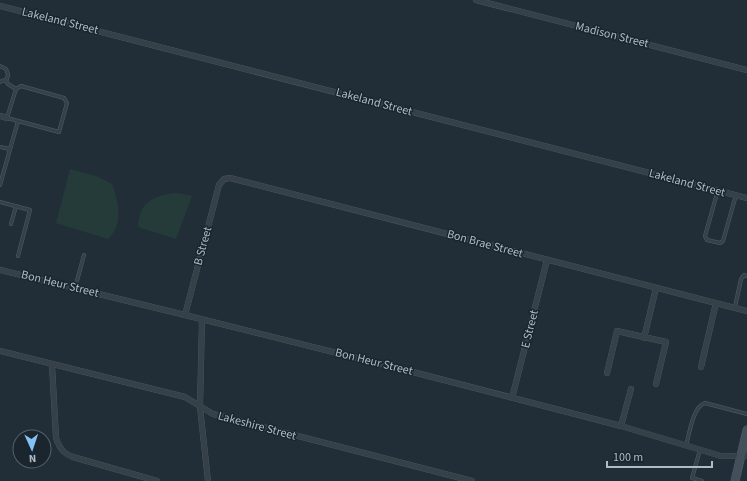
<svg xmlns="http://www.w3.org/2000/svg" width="747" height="481" font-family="'Source Sans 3',sans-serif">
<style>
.park{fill:#243b39}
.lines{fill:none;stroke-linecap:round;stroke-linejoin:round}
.service-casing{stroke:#525e66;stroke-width:4}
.minor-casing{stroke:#525e66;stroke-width:6}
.secondary-casing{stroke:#525e66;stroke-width:9}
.service{stroke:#354048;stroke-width:3}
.minor{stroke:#354048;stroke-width:5.5}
.secondary{stroke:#43505b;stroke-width:8}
.labels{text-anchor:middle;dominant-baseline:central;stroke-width:3;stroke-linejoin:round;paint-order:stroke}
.street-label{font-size:12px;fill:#afbbc5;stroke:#1a252d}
</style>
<rect width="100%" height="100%" fill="#212e38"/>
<path class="park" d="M70 169 96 176 112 184C119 203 124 224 108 239L56 223Z
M175 193 184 194 192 196 176 239 138 227C139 202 153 196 175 193Z"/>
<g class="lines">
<g class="service-casing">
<path id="service" d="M0 66 6 69 8 74 7 79 0 82
M5 80 8 84 16 89
M21 86 64 98 67 103 59 132 7 118 16 89Z
M0 147 10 149
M0 185 18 121
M718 190 705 236 707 240 720 243 723 241 736 195
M0 202 30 210 18 256
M11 224 16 206
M75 288 84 255
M735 307 741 279 744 275 747 276
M686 446C689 435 693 406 705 403L747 414
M700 450 692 478 702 481"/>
</g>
<g class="minor-casing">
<path id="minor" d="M476 0 747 70
M0 6 747 198
M0 116 7 118
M0 270 185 315 405 370 621 426 721 456H747
M185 315 219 185 224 179 230 178 747 311
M202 319 200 407 208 481
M644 338 656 288
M0 351 185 397 213 414 472 481
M52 365 56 438C60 449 63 453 73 457L157 481
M701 367 716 303
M607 373 617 331 666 342 656 384
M512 398 547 260
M621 426 631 389"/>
</g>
<g class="secondary-casing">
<path id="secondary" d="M735 481 747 430"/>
</g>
<use href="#service" class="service"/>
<use href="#minor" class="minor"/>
<use href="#secondary" class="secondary"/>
</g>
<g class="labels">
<g class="street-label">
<text transform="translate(60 21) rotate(14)">Lakeland Street</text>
<text transform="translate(612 35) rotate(14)">Madison Street</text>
<text transform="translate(374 102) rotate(15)">Lakeland Street</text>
<text transform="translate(687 183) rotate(15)">Lakeland Street</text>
<text transform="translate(485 244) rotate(15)">Bon Brae Street</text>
<text transform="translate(203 246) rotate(-75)">B Street</text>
<text transform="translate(60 284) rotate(14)">Bon Heur Street</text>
<text transform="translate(530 329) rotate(-76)">E Street</text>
<text transform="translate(374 362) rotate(14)">Bon Heur Street</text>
<text transform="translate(257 426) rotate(15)">Lakeshire Street</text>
</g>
</g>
<g transform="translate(32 449) rotate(177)"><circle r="19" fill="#1a252d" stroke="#56616a"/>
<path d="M0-3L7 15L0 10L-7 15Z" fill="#84c1f4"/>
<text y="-6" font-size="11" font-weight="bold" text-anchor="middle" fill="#afbbc5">N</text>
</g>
<path d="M607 461v6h105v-6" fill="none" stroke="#afbbc5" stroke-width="2"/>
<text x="613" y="461" font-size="12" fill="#afbbc5" stroke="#1a252d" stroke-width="3" paint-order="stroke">100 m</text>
</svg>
